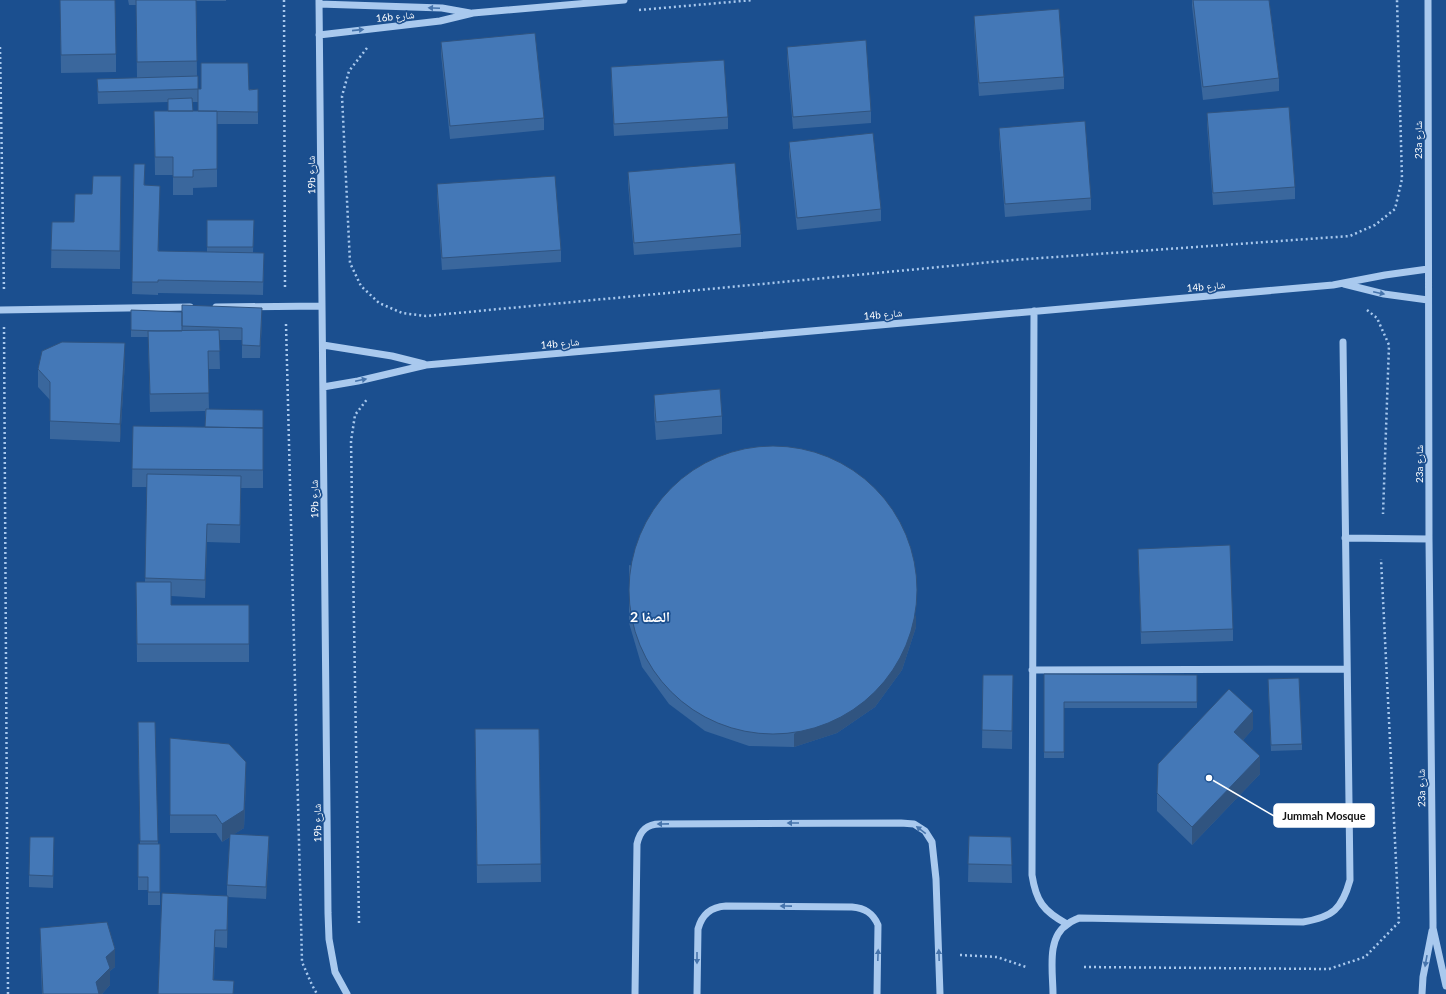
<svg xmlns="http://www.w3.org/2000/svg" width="1446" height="994" font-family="Lato,'Noto Naskh Arabic',sans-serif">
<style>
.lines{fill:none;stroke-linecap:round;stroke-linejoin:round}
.path{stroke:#a9c9ee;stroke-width:2.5;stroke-dasharray:2 3;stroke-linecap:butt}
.minor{stroke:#a9c9ee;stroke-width:7}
.wall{fill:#3a679d;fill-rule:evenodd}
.shaded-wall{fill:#305480}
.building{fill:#4478b7;stroke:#305480}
.oneway{fill:#4674ac}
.labels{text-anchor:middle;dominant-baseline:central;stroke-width:3.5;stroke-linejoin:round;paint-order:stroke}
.street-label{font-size:10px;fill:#fff;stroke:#1b4f8f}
.district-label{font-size:14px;font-weight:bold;fill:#fff;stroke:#1b4f8f}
.leader{fill:none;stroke:#fff;stroke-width:1.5}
.callout-dot{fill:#fff;stroke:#1b4f8f;stroke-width:1.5}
.callout{fill:#fff;stroke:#fff;stroke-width:1.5}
.callout-label{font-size:11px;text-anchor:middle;font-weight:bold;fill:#111}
</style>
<rect width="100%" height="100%" fill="#1b4f8f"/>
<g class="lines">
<path class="path" d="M284 0 285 289
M639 10 753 0
M0 47 4 292
M367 48 349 71 342 96 350 263 361 286 379 303 402 313 426 316 1013 260 1350 236 1375 225 1395 209 1402 179 1397 0
M1367 310 1377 318 1389 345 1383 514
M286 324 302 962 312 985 317 994
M4 327 8 994
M359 923 351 441 355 415 368 398
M960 955 997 957 1026 967
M1084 967 1329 969 1365 957 1399 922 1381 559"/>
<path class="minor" d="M319 0 328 913 329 939 335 972 347 994
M1428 0 1429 539 1433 922V928L1446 986
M319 4 442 8 470 13
M319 35 440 21 473 13 624 0
M1344 284 1384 294 1428 300
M216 307 322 306
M0 310 190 307
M1034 311 1032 875C1036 901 1043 911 1067 924
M323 345 392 356 424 364
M323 387 358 381 426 365 1333 285 1385 275 1428 269
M1345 538 1429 539
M1032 670 1347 669
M635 994 637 844C640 830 647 824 660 824L901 823 914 824 925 831 932 842 936 879 940 994
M697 994 698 929C702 914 711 907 726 906L852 907C865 908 873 913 878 925L877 994
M1053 994C1053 972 1046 937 1068 924 1071 921 1075 920 1079 918L1303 922C1333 917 1342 909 1350 880L1343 342
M1422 994 1423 977 1432 931"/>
</g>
<path class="wall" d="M60 0 116 54V72L61 73Z
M128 0H226V1H196L197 76 198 89H258V124H217V187L193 188V195H173V175H155L154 111H168V102L98 104 97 79 137 78 136 5H129ZM192 102H198V111H193Z
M1192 0H1269L1279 78V91L1203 100 1192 6Z
M974 16 1064 77V89L979 96 974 28Z
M441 42 544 118V130L450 139 441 54Z
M787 47 871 111V123L793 129 787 59Z
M611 67 728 117V129L614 136 611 79Z
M1207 113 1295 187V199L1213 205 1207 125Z
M999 128 1091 198V210L1005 217 999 141Z
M789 142 881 209V221L797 230 789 154Z
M134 164 145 185 159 251 207 252V220H254L253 253H264L263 295 158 293V295L132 294Z
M628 172 741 234V247L634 255 628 184Z
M121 176 120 269 51 268 52 222H74L92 194Z
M437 184 561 250V262L442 270 437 197Z
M131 310 262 321 260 358H242V340H219L220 369H208L209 409 263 446V488H241L240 543 207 542 205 598 171 596V605H249V662H137L136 582H145L147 487H132L133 426 205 427V411L150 412 148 337H131Z
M125 361 120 442 50 439V400L38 387V369Z
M654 395 722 416V434L656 440 654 413Z
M1138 549 1233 629V641L1141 644Z
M629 565 916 627 902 670 875 707 837 733 794 747 749 746 705 731 669 704 642 667 629 623Z
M1044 674 1197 675V708H1064V758H1044Z
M983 675H1013L1012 749 982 748Z
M1268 685 1302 744V750L1271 751Z
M155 722 158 844H160V905H148V890H138V844H140L138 735Z
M475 729H539L541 882 477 883Z
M1253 729 1243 740 1260 774 1192 845 1157 811V793Z
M170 738 246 780 244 828 234 834 269 848 266 899 228 897 227 948 215 947 214 980 234 994H158L227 896V885L230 837 222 842 216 833H170Z
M969 836 1011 837 1012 883 968 882Z
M54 850 53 888 29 887V875Z
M40 928 115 967 110 971V985L102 994H42L40 946Z"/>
<path class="shaded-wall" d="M262 308V321L260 358V346Z
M125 343V361L120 442V424Z
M207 524V542L205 598V580Z
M916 615V627L902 670 875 707 837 733 794 747V734Z
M1253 711V729L1234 750V732Z
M1260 756V774L1192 845V827Z
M246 762V780L244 828 222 842V824Z
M269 836V848L266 899V887Z
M228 896V914L227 948V930Z
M215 930V947L213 994V980Z
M115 949V967L110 971V985L102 994H96V982L106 957Z"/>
<path class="building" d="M60 0H115L116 54 61 55Z
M136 0H196L197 61 137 62Z
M1193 0H1269L1279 78 1203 87Z
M1059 9 1064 77 979 83 974 16Z
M535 33 544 118 450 126 441 42Z
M866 40 871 111 793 117 787 47Z
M724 60 728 117 614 124 611 67Z
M201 63H248L249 90 258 89V112L198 111V89H201Z
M198 76V89L98 92 97 79Z
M192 98 193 111H168V99Z
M1289 107 1295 187 1213 193 1207 113Z
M154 111H217V169L193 170V177H173V157H155Z
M1085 121 1091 198 1005 204 999 128Z
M873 133 881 209 797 218 789 142Z
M735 163 741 234 634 243 628 172Z
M134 164H145L144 185 160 186 158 251 264 253 263 282 158 280V282H132Z
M93 176H121L120 251 51 250 52 222H74L75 194H92Z
M555 176 561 250 442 258 437 184Z
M207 220H254L253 247H207Z
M182 305 262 308 260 346 242 345V328L182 326Z
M131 310 182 312V331H157L131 330Z
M219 330 220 351H208L209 393 150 394 148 331Z
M62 342 125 343 120 424 50 421V382L38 369 42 351Z
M720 389 722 416 656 422 654 395Z
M206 409 263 410V428L205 427Z
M133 426 263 428V470L132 469Z
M629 590a144 144 0 1 1 288 0a144 144 0 1 1-288 0Z
M147 474 241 476 240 525 207 524 205 580 145 578Z
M1230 545 1233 629 1141 632 1138 549Z
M136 582H171V605H249V644H137Z
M1044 674 1197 675V702H1064V752H1044Z
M983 675H1013L1012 731 982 730Z
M1299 678 1302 744 1271 745 1268 679Z
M1229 689 1253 711 1234 732 1260 756 1192 827 1157 793 1158 764Z
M138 722H155L158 841H140Z
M475 729H539L541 864 477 865Z
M170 738 229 744 246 762 244 810 222 824 216 815H170Z
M230 834 269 836 266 887 227 885Z
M969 836 1011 837 1012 865 968 864Z
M30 837H54L53 876 29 875Z
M138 844H160V892H148V877H138Z
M162 893 228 896 227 930H215L213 980 234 981 233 994H158Z
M107 922 115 949 106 957 110 968 96 982 99 994H43L40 928Z"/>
<defs><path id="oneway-solid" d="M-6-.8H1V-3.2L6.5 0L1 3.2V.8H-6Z"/></defs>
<g class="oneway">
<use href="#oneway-solid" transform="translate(434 8) rotate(-177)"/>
<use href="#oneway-solid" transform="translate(358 30) rotate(-6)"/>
<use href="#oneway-solid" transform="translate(1379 293) rotate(12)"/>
<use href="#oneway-solid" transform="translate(361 380) rotate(-12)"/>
<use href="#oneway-solid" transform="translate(793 823) rotate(180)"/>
<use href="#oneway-solid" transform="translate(663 824) rotate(179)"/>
<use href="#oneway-solid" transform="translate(921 830) rotate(-143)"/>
<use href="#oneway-solid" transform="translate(786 906) rotate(-179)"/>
<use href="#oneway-solid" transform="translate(878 955) rotate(-88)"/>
<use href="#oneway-solid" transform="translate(939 955) rotate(-92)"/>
<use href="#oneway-solid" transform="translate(697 958) rotate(90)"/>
<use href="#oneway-solid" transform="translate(1426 961) rotate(100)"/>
</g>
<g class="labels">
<g class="street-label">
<text transform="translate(395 16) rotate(-6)">16b شارع</text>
<text transform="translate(1418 140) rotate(-90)">23a شارع</text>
<text transform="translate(311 175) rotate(-91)">19b شارع</text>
<text transform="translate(1206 286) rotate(-5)">14b شارع</text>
<text transform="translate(883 314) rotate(-5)">14b شارع</text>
<text transform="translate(560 343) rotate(-5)">14b شارع</text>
<text transform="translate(1419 464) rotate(-90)">23a شارع</text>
<text transform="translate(314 499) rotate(-91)">19b شارع</text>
<text transform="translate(1421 788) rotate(-91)">23a شارع</text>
<text transform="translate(317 823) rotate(-91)">19b شارع</text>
</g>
<g class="district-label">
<text x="650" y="616">الصفا 2</text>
</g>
</g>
<path class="leader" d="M1209 778L1274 816"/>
<circle class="callout-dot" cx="1209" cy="778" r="4"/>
<rect class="callout" x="1274" y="804" width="100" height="23" rx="4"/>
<g class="callout-label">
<text x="1324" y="820">Jummah Mosque</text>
</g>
</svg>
